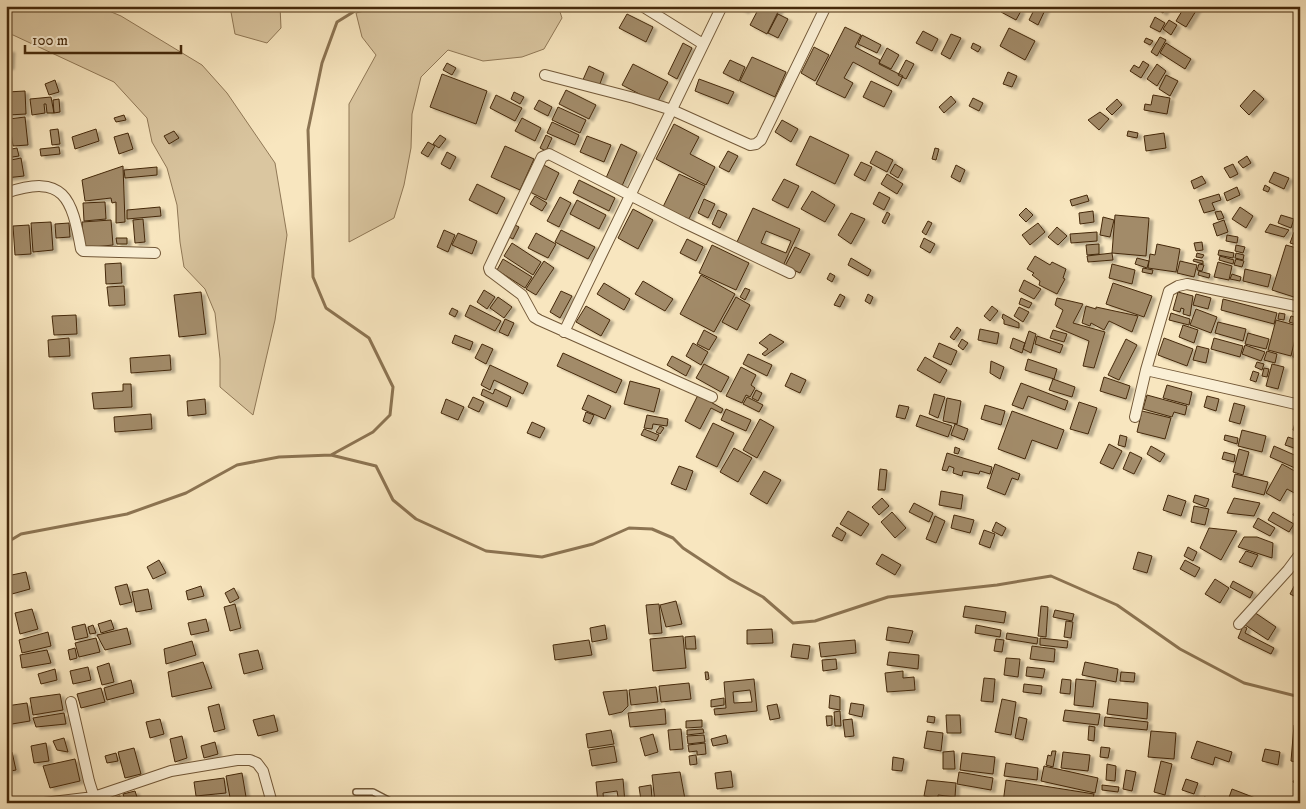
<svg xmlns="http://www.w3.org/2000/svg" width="1306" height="809" font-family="'IM FELL DW Pica',serif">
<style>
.green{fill:#dac6a0;stroke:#907856}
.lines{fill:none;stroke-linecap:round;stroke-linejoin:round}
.stream{stroke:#8c7452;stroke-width:3}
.building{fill:#a28b69;stroke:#45290b;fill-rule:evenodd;filter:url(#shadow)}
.lane-casing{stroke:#725838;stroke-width:8}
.street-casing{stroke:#725838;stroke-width:12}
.lane{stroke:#faefd5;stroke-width:5}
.street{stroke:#faefd5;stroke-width:10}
</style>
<defs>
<filter id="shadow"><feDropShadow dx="4" dy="2.5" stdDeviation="1" flood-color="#0004"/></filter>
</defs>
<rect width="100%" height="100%" fill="#f8e6bf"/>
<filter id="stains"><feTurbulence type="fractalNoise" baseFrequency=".004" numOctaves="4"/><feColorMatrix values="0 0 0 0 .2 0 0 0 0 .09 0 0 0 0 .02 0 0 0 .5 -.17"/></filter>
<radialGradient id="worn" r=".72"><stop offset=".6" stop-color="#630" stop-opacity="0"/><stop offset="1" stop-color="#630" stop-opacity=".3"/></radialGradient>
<path class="green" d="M6 6H97L121 16 202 65 227 93 275 163 287 235 275 320 253 415 220 387V359L215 313 205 289 184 267 180 242 177 205 167 168 152 142 147 118 114 82 13 35 6 34Z
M221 6H280L281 28 267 43 235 34 231 12Z
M375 6H558L562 18 544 49 522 57 483 61 448 50 421 77 412 114 411 148 404 185 394 218 349 242V104L376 55 362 37 356 13 376 8Z"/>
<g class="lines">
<path class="stream" d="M331 455 373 432 390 415 393 387 369 338 326 308 313 277 308 130 322 63 337 22 363 6
M6 543 21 534 127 514 186 493 237 465 279 457 331 455 376 466 393 500 416 519 486 551 542 557 593 544 629 528 652 529 673 538 683 548 730 579 763 597 793 623 815 621 888 597 997 585 1051 576 1117 605 1180 649 1244 683 1300 697"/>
</g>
<path class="building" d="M735 6H748L745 11Z
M760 6H781L767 34 750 25Z
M1004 6H1012L1021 11 1016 20 1001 12Z
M1036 6 1046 8 1038 25 1029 20Z
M1159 6 1166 8 1163 13 1157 9Z
M1185 6H1199L1186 27 1176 21Z
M627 14 653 27 646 42 619 28Z
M778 14 788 19 778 38 768 33Z
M1155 17 1165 23 1160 32 1150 27Z
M1169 20 1177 25 1171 35 1163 29Z
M845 27 861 35 855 47 880 60 879 64 903 76 898 86 853 62 844 78 853 83 845 98 816 84Z
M1009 28 1035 41 1025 60 1000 46Z
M923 31 938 39 932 51 916 43Z
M951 34 961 38 950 59 941 54Z
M862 35 881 45 877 53 858 44Z
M1160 37 1166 40 1157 56 1151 52Z
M1146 38 1153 41 1150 45 1144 42Z
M683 43 692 48 677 79 668 74Z
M973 43 981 47 978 52 971 48Z
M1166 43 1191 59 1185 69 1160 53Z
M814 47 829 55 815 81 801 73Z
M887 48 899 55 891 69 879 63Z
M6 50H11L10 67H6Z
M752 57 786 72 775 97 740 81Z
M730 60 745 67 739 81 723 73Z
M906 60 914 64 906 79 898 75Z
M1143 61 1149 65 1141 78 1130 71 1134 65 1139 68Z
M447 63 456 68 452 75 443 70Z
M633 64 668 82 657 103 622 85Z
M1157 64 1166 71 1157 86 1147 79Z
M589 66 604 73 598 89 582 82Z
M1008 72 1017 76 1012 87 1003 84Z
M442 74 487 91 476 124 430 107Z
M1166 75 1178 81 1170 96 1159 89Z
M699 79 734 92 728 104 695 91Z
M55 80 59 92 49 95 45 84Z
M871 81 892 91 884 107 863 97Z
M566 90 596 105 589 119 559 104Z
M1254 90 1264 99 1249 115 1240 106Z
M25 91 26 114 8 115 7 92Z
M514 92 524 97 520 104 511 99Z
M496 95 522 108 515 121 490 108Z
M1153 95 1170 98 1167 114 1144 110 1145 104 1151 105Z
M951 96 956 102 944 113 939 107Z
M51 97 54 113H47L46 104H44L45 113 32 115 30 99Z
M973 98 983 103 979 111 969 106Z
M59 99 60 112 54 113 53 100Z
M1117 99 1122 105 1112 115 1106 109Z
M539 100 552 107 548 116 534 109Z
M558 107 586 120 580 133 552 120Z
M1100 112 1109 119 1099 130 1088 120Z
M124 115 126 120 116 122 114 118Z
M25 117 28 145 13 146 9 119Z
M522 118 541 128 535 141 515 131Z
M782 120 798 129 791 142 775 132Z
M552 122 579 135 575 145 547 133Z
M674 124 699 137 690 154 715 167 706 185 656 159Z
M58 129 60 144 52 145 50 130Z
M96 129 99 141 75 149 72 137Z
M174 131 179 138 169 144 164 136Z
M1128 131 1138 133 1137 138 1127 136Z
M128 133 133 149 119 154 114 137Z
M1164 133 1166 148 1146 151 1144 136Z
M440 135 446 139 439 148 433 144Z
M546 135 552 138 546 151 540 148Z
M587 136 611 145 604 162 580 152Z
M810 136 849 155 835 184 796 165Z
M428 142 435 146 428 157 421 153Z
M621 144 637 152 622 186 606 178Z
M505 146 534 159 520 190 491 177Z
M59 147 60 154 41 156 40 149Z
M17 148 19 156 6 158V150Z
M935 148 939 149 936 160 932 159Z
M728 151 738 156 729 172 719 167Z
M876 151 893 160 887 172 870 163Z
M447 152 456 157 450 169 441 164Z
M1247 156 1251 163 1243 168 1238 162Z
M21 158 24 176 6 178V161Z
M861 162 872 167 865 181 854 175Z
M542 164 559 173 546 200 528 191Z
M895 164 903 169 898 178 890 173Z
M1233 164 1238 174 1230 178 1224 168Z
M956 165 965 170 960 182 951 177Z
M123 166 125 222 116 223V202L112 203 111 198 85 201 82 180Z
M157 167V175L125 178 124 170Z
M1274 172 1289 178 1284 189 1269 182Z
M679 174 705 186 688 221 662 209Z
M887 174 903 184 897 194 881 184Z
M1202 176 1206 183 1194 189 1191 181Z
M784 179 799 186 788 208 772 200Z
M579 180 615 198 609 211 573 193Z
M477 184 505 198 497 214 469 200Z
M1265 185 1270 188 1268 192 1263 190Z
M1237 187 1240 195 1227 201 1224 193Z
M812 191 835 205 825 222 801 209Z
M879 192 890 198 884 210 873 204Z
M1219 194 1221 200 1212 203 1215 210 1204 213 1199 200Z
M1087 195 1089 201 1072 206 1070 200Z
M535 196 547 203 542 211 530 204Z
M560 197 571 203 559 227 547 221Z
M704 199 715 204 708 218 698 213Z
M577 200 606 215 599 229 570 214Z
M105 202 106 219 84 221 83 203Z
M160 207 161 216 127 219V210Z
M1240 207 1253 216 1246 228 1232 219Z
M753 208 800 229 783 266 736 244ZM766 231 791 241 786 253 761 243Z
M1026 208 1033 215 1026 222 1019 215Z
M633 209 653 220 638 249 618 238Z
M718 210 727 214 720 228 712 224Z
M1093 211 1094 222 1080 224 1079 213Z
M1221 211 1224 218 1218 220 1215 212Z
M887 212 890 214 885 224 882 222Z
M851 213 865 219 851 244 838 235Z
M1115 215 1149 218 1146 256 1112 253Z
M1281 215 1294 219 1291 228 1278 223Z
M1103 217 1114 220 1110 237 1100 235Z
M143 219 145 242 135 243 133 220Z
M111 220 113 245 84 248 82 222Z
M1224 220 1228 232 1217 236 1213 224Z
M928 221 932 223 926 235 922 232Z
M51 222 53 250 33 252 31 223Z
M69 223 70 237 56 238 55 224Z
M1038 223 1045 232 1030 245 1022 235Z
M513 224 519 227 513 239 507 236Z
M1270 224 1289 230 1284 237 1265 232Z
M29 225 31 254 15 255 13 226Z
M1057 227 1067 236 1058 245 1048 237Z
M444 230 455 235 448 252 437 247Z
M561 230 595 247 588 259 555 242Z
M1097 232V241L1071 243 1070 234Z
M1294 232 1300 234V246L1290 243Z
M458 233 477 241 472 254 452 245Z
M536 233 556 244 548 258 528 248Z
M1227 235 1238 237 1237 243 1226 241Z
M116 238H127V244H117Z
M924 238 935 244 930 253 920 247Z
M687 239 703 247 696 261 680 253Z
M1202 242 1203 250 1196 251 1194 243Z
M512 243 541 262 533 275 504 256Z
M1099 244V254L1087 255 1086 245Z
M1157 244 1180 249 1176 272 1148 268 1150 254 1155 255Z
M712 245 749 263 736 290 699 273Z
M1236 245 1245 247 1243 253 1235 251Z
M1286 245 1300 249V288L1297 298 1272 290Z
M795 247 810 254 800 273 785 266Z
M1219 250 1234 253 1233 258 1218 255Z
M1112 253 1113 260 1088 262 1087 256Z
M1197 253 1204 255 1202 258 1196 257Z
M1236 253 1244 255 1243 260 1235 258Z
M1035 256 1050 265 1052 262 1066 269 1063 278 1065 279 1057 294 1039 285 1040 281 1032 275 1034 273 1027 269Z
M1220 256 1234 260 1233 264 1219 260Z
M851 258 871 270 868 276 848 265Z
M1137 258 1149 261 1147 268 1135 264Z
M503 259 532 277 525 288 497 270Z
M1194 259 1203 261V264L1193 261Z
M1236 259 1244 261 1242 267 1234 265Z
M544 261 554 268 536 295 526 289Z
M1180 261 1197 265 1194 277 1177 273Z
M1218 262 1232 266 1229 280 1214 277Z
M121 263 122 283 106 284 105 264Z
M1112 264 1135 270 1132 284 1109 278Z
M1199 264 1204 265 1202 271 1197 270Z
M1143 268 1153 270 1152 274 1142 272Z
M1245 269 1271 275 1268 287 1243 281Z
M1199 271 1210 274 1209 278 1198 275Z
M830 273 835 276 832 282 827 279Z
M1232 274 1241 277 1240 281 1230 279Z
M701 275 735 294 714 332 680 314Z
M1024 280 1041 289 1034 299 1019 291Z
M643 281 673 299 665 311 635 294Z
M604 283 630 299 624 310 597 294Z
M1113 283 1152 296 1144 317 1106 304Z
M124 286 125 305 109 306 107 287Z
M745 288 750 290 745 300 740 297Z
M484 290 495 297 487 309 477 302Z
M561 291 572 296 560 318 550 312Z
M201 292 206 334 179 337 174 295Z
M1178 292 1193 296 1190 316 1183 314 1184 309 1181 308 1180 312 1173 310Z
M840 294 845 297 840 307 834 305Z
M868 294 873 297 870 304 865 301Z
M1196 294 1211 298 1208 309 1193 305Z
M498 297 512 307 504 318 490 308Z
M736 297 750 305 737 330 722 322Z
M1021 298 1032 303 1029 308 1019 304Z
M1057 298 1083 304 1073 323 1105 332 1094 368 1083 366 1089 341 1056 327 1063 310 1055 305Z
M1223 299 1277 313 1274 324 1221 310Z
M470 305 501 321 495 331 465 316Z
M586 306 610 320 601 336 576 322Z
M992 306 998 311 990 321 984 316Z
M1086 306 1096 309V307L1138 316 1132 332 1109 321 1104 330 1091 323 1090 326 1082 323Z
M1019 307 1029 312 1023 322 1014 316Z
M452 308 458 311 455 317 449 314Z
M1196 309 1217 317 1211 333 1190 325Z
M1171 313 1190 319 1189 325 1169 320Z
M1279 313 1285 314 1284 320 1278 319Z
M1003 314 1019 323V328L1004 324V320L1002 318Z
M76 315 77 334 54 335 52 316Z
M1291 316 1298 318 1296 324 1289 322Z
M505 319 514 323 508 336 499 332Z
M1276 320 1298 326 1291 356 1268 350Z
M1218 322 1246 329 1243 341 1215 333Z
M1183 325 1198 330 1194 343 1179 337Z
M957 327 961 330 954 340 950 337Z
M980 329 999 333 997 344 978 340Z
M704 330 717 337 709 350 697 344Z
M1053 330 1067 334 1064 342 1050 338Z
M1029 331 1036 334 1031 353 1023 349Z
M1248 333 1269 339 1266 349 1245 344Z
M770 334 784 342 765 356 762 354 768 349 759 343Z
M455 335 473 342 470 350 452 343Z
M1037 336 1063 345 1060 353 1035 344Z
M69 338 70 356 49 357 48 340Z
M1013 338 1025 343 1022 353 1010 348Z
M1164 338 1193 349 1187 366 1158 355Z
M1214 338 1243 346 1240 357 1211 349Z
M962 339 968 343 963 350 958 346Z
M1126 339 1137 345 1119 380 1108 375Z
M693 343 708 352 701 365 686 356Z
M939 343 957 351 951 365 933 357Z
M1296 343 1300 344V359L1293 357Z
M482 344 493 349 486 364 475 358Z
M1245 345 1265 352 1261 361 1242 354Z
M1197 346 1209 349 1206 363 1193 360Z
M1267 351 1277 354 1275 363 1264 360Z
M563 353 622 380 616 393 557 366Z
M748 354 772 365 767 376 743 364Z
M170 355 171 370 131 373 130 358Z
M672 356 691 366 686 376 667 365Z
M925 357 947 370 940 383 917 370Z
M1028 359 1057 369 1054 379 1025 370Z
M991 361 1004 367 1000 379 990 373Z
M1257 362 1264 364 1262 370 1255 367Z
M704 364 729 377 721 392 696 378Z
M1272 364 1284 367 1278 389 1266 386Z
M490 365 528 383 523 394 494 380 490 390 481 385Z
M741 367 756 375 751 385 755 388 750 397 746 395 742 403 726 396Z
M1264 368 1269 369 1267 377 1262 376Z
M1253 371 1259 373 1256 382 1250 380Z
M791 373 806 380 800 393 785 386Z
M1104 377 1130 386 1126 399 1100 391Z
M1053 379 1075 387 1072 397 1049 390Z
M630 381 660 389 654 412 624 404Z
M1021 383 1068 401 1065 410 1028 396 1023 409 1012 405Z
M123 384H131L132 407 94 409 92 393 123 391Z
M1167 385 1192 392 1189 405 1163 398Z
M483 389 493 394 495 389 511 397 507 407 481 395Z
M756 390 762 393 758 401 752 398Z
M934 394 945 397 938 418 929 414Z
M588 395 611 406 605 419 582 409Z
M698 395 723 409 721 413 711 408 700 429 685 421Z
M1147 395 1187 406 1185 415 1174 412 1172 417 1143 409Z
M1207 396 1219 399 1216 411 1204 407Z
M473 397 484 402 479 412 468 407Z
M747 397 763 405 759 412 743 404Z
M947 398 961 401 957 424 943 421Z
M205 399 206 414 188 416 187 401Z
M446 399 464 407 458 420 441 413Z
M1079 402 1097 408 1088 434 1070 429Z
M1234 403 1245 406 1240 424 1229 421Z
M899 405 909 407 905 419 896 417Z
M985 405 1005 411 1001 425 981 419Z
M726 409 751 420 746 431 721 420Z
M1012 411 1064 430 1057 449 1032 440 1025 459 998 449Z
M1142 411 1171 418 1165 439 1137 432Z
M586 412 594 415 590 424 583 421Z
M151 414 152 429 115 432 114 417Z
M647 415 668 419 667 426 653 424 652 429 644 428Z
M920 415 952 426 948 437 916 426Z
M760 419 774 427 757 458 743 450Z
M1296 419 1300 420V432L1293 430Z
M532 422 545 428 540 438 527 433Z
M713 423 734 433 717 467 696 457Z
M955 424 968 429 964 440 951 435Z
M660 426 664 428 660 434 656 432Z
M644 429 659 435 656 441 641 435Z
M1242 430 1266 436 1262 452 1238 446Z
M1120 435 1127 437 1125 447 1118 445Z
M1225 435 1238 438 1237 444 1224 440Z
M1288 437 1300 441V450L1285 445Z
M1109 444 1122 451 1113 469 1100 463Z
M1151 446 1165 454 1160 462 1147 454Z
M1274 446 1299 457 1295 468 1270 457Z
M955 447 960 449 958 454 954 453Z
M734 448 752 458 738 482 720 472Z
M1239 449 1249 452 1243 475 1233 472Z
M1130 452 1142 458 1134 474 1123 469Z
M1224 452 1235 455 1234 462 1222 459Z
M947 453 992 467 990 474 980 471 979 474 963 471 962 476 953 473 954 468 949 466 947 471 942 470Z
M1300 459V472L1294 469Z
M995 464 1020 474 1018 480 1012 478 1005 495 987 488Z
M1282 464 1300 474V496L1287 489 1280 501 1266 493Z
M679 466 693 471 686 490 671 484Z
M880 469 887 470 885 490H878Z
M764 471 781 480 767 504 750 494Z
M1235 474 1268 482 1264 495 1232 487Z
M941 491 963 495 961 509 939 505Z
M1168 495 1186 501 1181 516 1163 510Z
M1195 495 1209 499 1206 507 1193 502Z
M882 498 889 506 879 515 872 507Z
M1234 498 1260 503 1254 516 1227 513Z
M914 503 933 513 929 522 909 512Z
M1300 503V518L1299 519 1293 515Z
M1194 506 1209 509 1205 525 1191 522Z
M848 511 869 524 861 536 840 524Z
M892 512 906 528 895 538 881 522Z
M1273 512 1294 524 1289 532 1268 520Z
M954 515 974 520 970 533 951 528Z
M935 516 945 521 936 543 926 539Z
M1258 518 1275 528 1270 536 1253 527Z
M996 522 1006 528 1002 536 992 531Z
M837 527 846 533 842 541 832 536Z
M1209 528 1237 531 1221 560 1200 548Z
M984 530 995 534 990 548 979 544Z
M1244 537H1257L1273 543 1272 558 1238 547Z
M1188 547 1197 552 1193 561 1184 556Z
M1246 551 1258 555 1252 567 1239 562Z
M1138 552 1152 556 1147 573 1133 569Z
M882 554 901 565 895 575 876 564Z
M159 560 166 573 153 579 147 567Z
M1185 560 1200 568 1195 577 1180 569Z
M26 572 30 589 12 594 7 576Z
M1300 575V599L1290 594Z
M1215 579 1229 588 1220 603 1205 594Z
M1233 581 1253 592 1250 598 1230 587Z
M127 584 132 602 120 605 115 587Z
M201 586 204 596 188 600 186 591Z
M234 588 239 598 230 603 225 593Z
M148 589 152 609 136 612 132 592Z
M676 601 682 624 666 627 660 605Z
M235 604 241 628 230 631 224 607Z
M659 604 662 633 649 634 646 605Z
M965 606 1006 612 1004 623 963 617Z
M1041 606 1048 607 1046 637 1038 636Z
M32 609 38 629 20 634 15 613Z
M1055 610 1074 614 1072 621 1053 617Z
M1254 612 1276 627 1268 640 1245 625Z
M206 619 209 631 191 635 188 623Z
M111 620 114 629 101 633 98 624Z
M1066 621 1073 622 1071 638 1064 637Z
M85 624 88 637 75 640 72 627Z
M93 625 96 633 90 634 88 627Z
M605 625 607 639 592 642 590 628Z
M976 625 1001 630 1000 637 975 633Z
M1243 626 1247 628 1245 633 1274 648 1271 654 1238 638Z
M888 627 913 631 909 643 886 640Z
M127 628 131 644 105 650 97 635Z
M772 629 773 643 747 644V630Z
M48 632 51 646 22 653 19 640Z
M1007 633 1038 638 1037 644 1006 639Z
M683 636 686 668 653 671 650 639Z
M695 636 696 649H686L685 637Z
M96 638 100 652 79 657 75 643Z
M1040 638 1068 641 1067 648 1040 645Z
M996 639 1004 640 1002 652 994 651Z
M589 640 592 655 555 660 553 645Z
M855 640 856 653 821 657 819 643Z
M192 641 196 655 166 664 164 649Z
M793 644 810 646 808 659 791 657Z
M1032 646 1055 649 1054 662 1030 659Z
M75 648 77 658 70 660 68 650Z
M47 650 51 663 22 668 20 655Z
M258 650 263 669 244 674 239 654Z
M889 652 919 655 918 669 887 665Z
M1006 658 1020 659 1018 677 1004 675Z
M836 659 837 669 823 671 822 660Z
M203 662 212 688 172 697 168 672Z
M1085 662 1118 669 1116 682 1082 675Z
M109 663 114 682 102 685 97 667Z
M88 667 91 680 73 684 70 671Z
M1027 667 1045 669 1043 678 1026 676Z
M55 669 57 680 41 684 38 674Z
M903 671V678L914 677 915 690 887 692 885 673Z
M705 672H708L709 679 706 680Z
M1121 672 1135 673 1134 682 1120 681Z
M984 678 995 679 993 702 981 701Z
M754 679 757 711 715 715 714 709 726 708 724 682ZM750 690 752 702 734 703 733 692Z
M1062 679 1071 680 1070 694 1060 693Z
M1076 679 1096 681 1093 707 1074 705Z
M131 680 134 693 107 700 104 688Z
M689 683 691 699 661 702 659 686Z
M1024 684 1042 686 1041 694 1023 692Z
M656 687 658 702 631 705 629 690Z
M101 688 105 702 81 708 77 694Z
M627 690 628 706 622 712 609 715 603 692Z
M60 694 63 710 33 715 30 698Z
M830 695 840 697V710L829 708Z
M724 698V705L711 707V700Z
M1002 699 1016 702 1011 735 995 732Z
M1109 699 1148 703 1147 719 1107 714Z
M27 703 30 721 6 725V706Z
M851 703 864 705 862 717 849 714Z
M219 704 225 729 214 732 208 707Z
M777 704 780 718 770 720 767 706Z
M665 709 666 724 630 727 628 713Z
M1065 710 1100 714 1098 725 1063 721Z
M840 711 841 726H835L834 712Z
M64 713 66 724 36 727 33 718Z
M274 715 278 731 258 736 253 720Z
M946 715H960L961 733H947Z
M826 716H832V725L827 726Z
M928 716 935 717 934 723 927 722Z
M1019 717 1027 719 1023 740 1015 738Z
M1105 717 1148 722 1147 730 1104 726Z
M160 719 164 734 150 738 146 722Z
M852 719 854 736 845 737 843 720Z
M702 720V727L686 728V721Z
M1294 725 1300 726V763L1291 761Z
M1089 726 1095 727 1094 741 1088 740Z
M681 729 683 749 670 750 668 730Z
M703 729 704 733 687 735V730Z
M611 730 614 744 588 748 586 734Z
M927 731 943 733 941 751 924 748Z
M1151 731 1176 733 1174 759 1148 757Z
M653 734 658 752 645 756 640 738Z
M704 735 705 742 688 744 687 736Z
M726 735 728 743 713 746 711 739Z
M182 736 187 758 175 762 170 739Z
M64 738 68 752 57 750 53 741Z
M1197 741 1232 752 1229 762 1215 757 1213 765 1191 758Z
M215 742 218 754 204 758 201 746Z
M46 743 49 761 34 763 31 746Z
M705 743 706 754 697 755V751L689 752 688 745Z
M614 746 617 762 592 766 589 750Z
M1101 747 1110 748 1108 758 1100 757Z
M134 748 141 774 125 778 118 752Z
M1265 749 1280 752 1278 765 1262 761Z
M954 751 955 769H943V752Z
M1052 751H1056L1053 767 1046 765 1048 755 1051 756Z
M12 752 16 770 6 772V753Z
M1063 752 1090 755 1088 771 1061 768Z
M116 753 118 761 107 763 105 756Z
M962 753 995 757 993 774 960 770Z
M696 755 697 764 690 765 689 756Z
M893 757 904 759 902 771 892 770Z
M75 759 80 781 50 788 43 766Z
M1161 761 1172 764 1165 795 1154 792Z
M1006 763 1038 768 1037 780 1004 776Z
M1107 764 1116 766 1115 781 1106 780Z
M1044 766 1098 778 1095 793 1041 781Z
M1126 770 1136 772 1132 791 1123 789Z
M731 771 733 787 717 789 715 773Z
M680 772 685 799 655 802 652 775Z
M959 772 993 778 991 790 957 784Z
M242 773 247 803H231L226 776Z
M1296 777 1300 779V786L1293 782Z
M224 778 226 793 196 796 194 782Z
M623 779 625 803H619L617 791 603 793 604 803H598L596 782Z
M1186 779 1198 783 1194 794 1182 790Z
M927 780 956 783 955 797 938 795V798L924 796Z
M1006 780 1094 794 1092 803H1003Z
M651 785 652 799 641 800 639 787Z
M1102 785 1119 787 1118 792 1102 790Z
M1232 789 1263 801 1262 803H1227Z
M135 791 139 803H126L123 794Z
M120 796 122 803H106V800Z
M1204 797 1209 798 1208 803H1203Z
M944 798 956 799V803H943Z"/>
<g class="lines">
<g class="lane-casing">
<path id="lane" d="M356 792H373L394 803"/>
</g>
<g class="street-casing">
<path id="street" d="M642 6 703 44
M545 75 634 98 672 110 750 145 756 144 761 140 826 6
M6 193C64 173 72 198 81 249L83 251 155 253
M564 332 722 6
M1146 370 1169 291 1178 286 1187 284 1300 307
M712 397 539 320 534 317 522 295 490 271 489 268 542 157 549 154 683 222 790 273
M1135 417 1146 370 1300 405
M1239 624 1288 570 1300 554
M71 702 89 781 94 797 93 802
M44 803 94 797 171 771 237 760H250L257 763 263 771 272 803"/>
</g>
<use href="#lane" class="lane"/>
<use href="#street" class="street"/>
</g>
<rect width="1306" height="809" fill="none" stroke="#f8e6bf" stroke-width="25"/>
<rect x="8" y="8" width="1291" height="794" fill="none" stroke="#45290b" stroke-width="2.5"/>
<rect x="12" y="12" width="1281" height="784" fill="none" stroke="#45290b"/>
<path d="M25 45v8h156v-8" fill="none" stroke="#45290b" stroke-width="2.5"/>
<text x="32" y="45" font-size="15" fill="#45290b" stroke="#faefd5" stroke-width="4" paint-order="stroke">100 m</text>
<rect width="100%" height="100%" filter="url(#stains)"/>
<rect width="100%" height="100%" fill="url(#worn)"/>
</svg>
